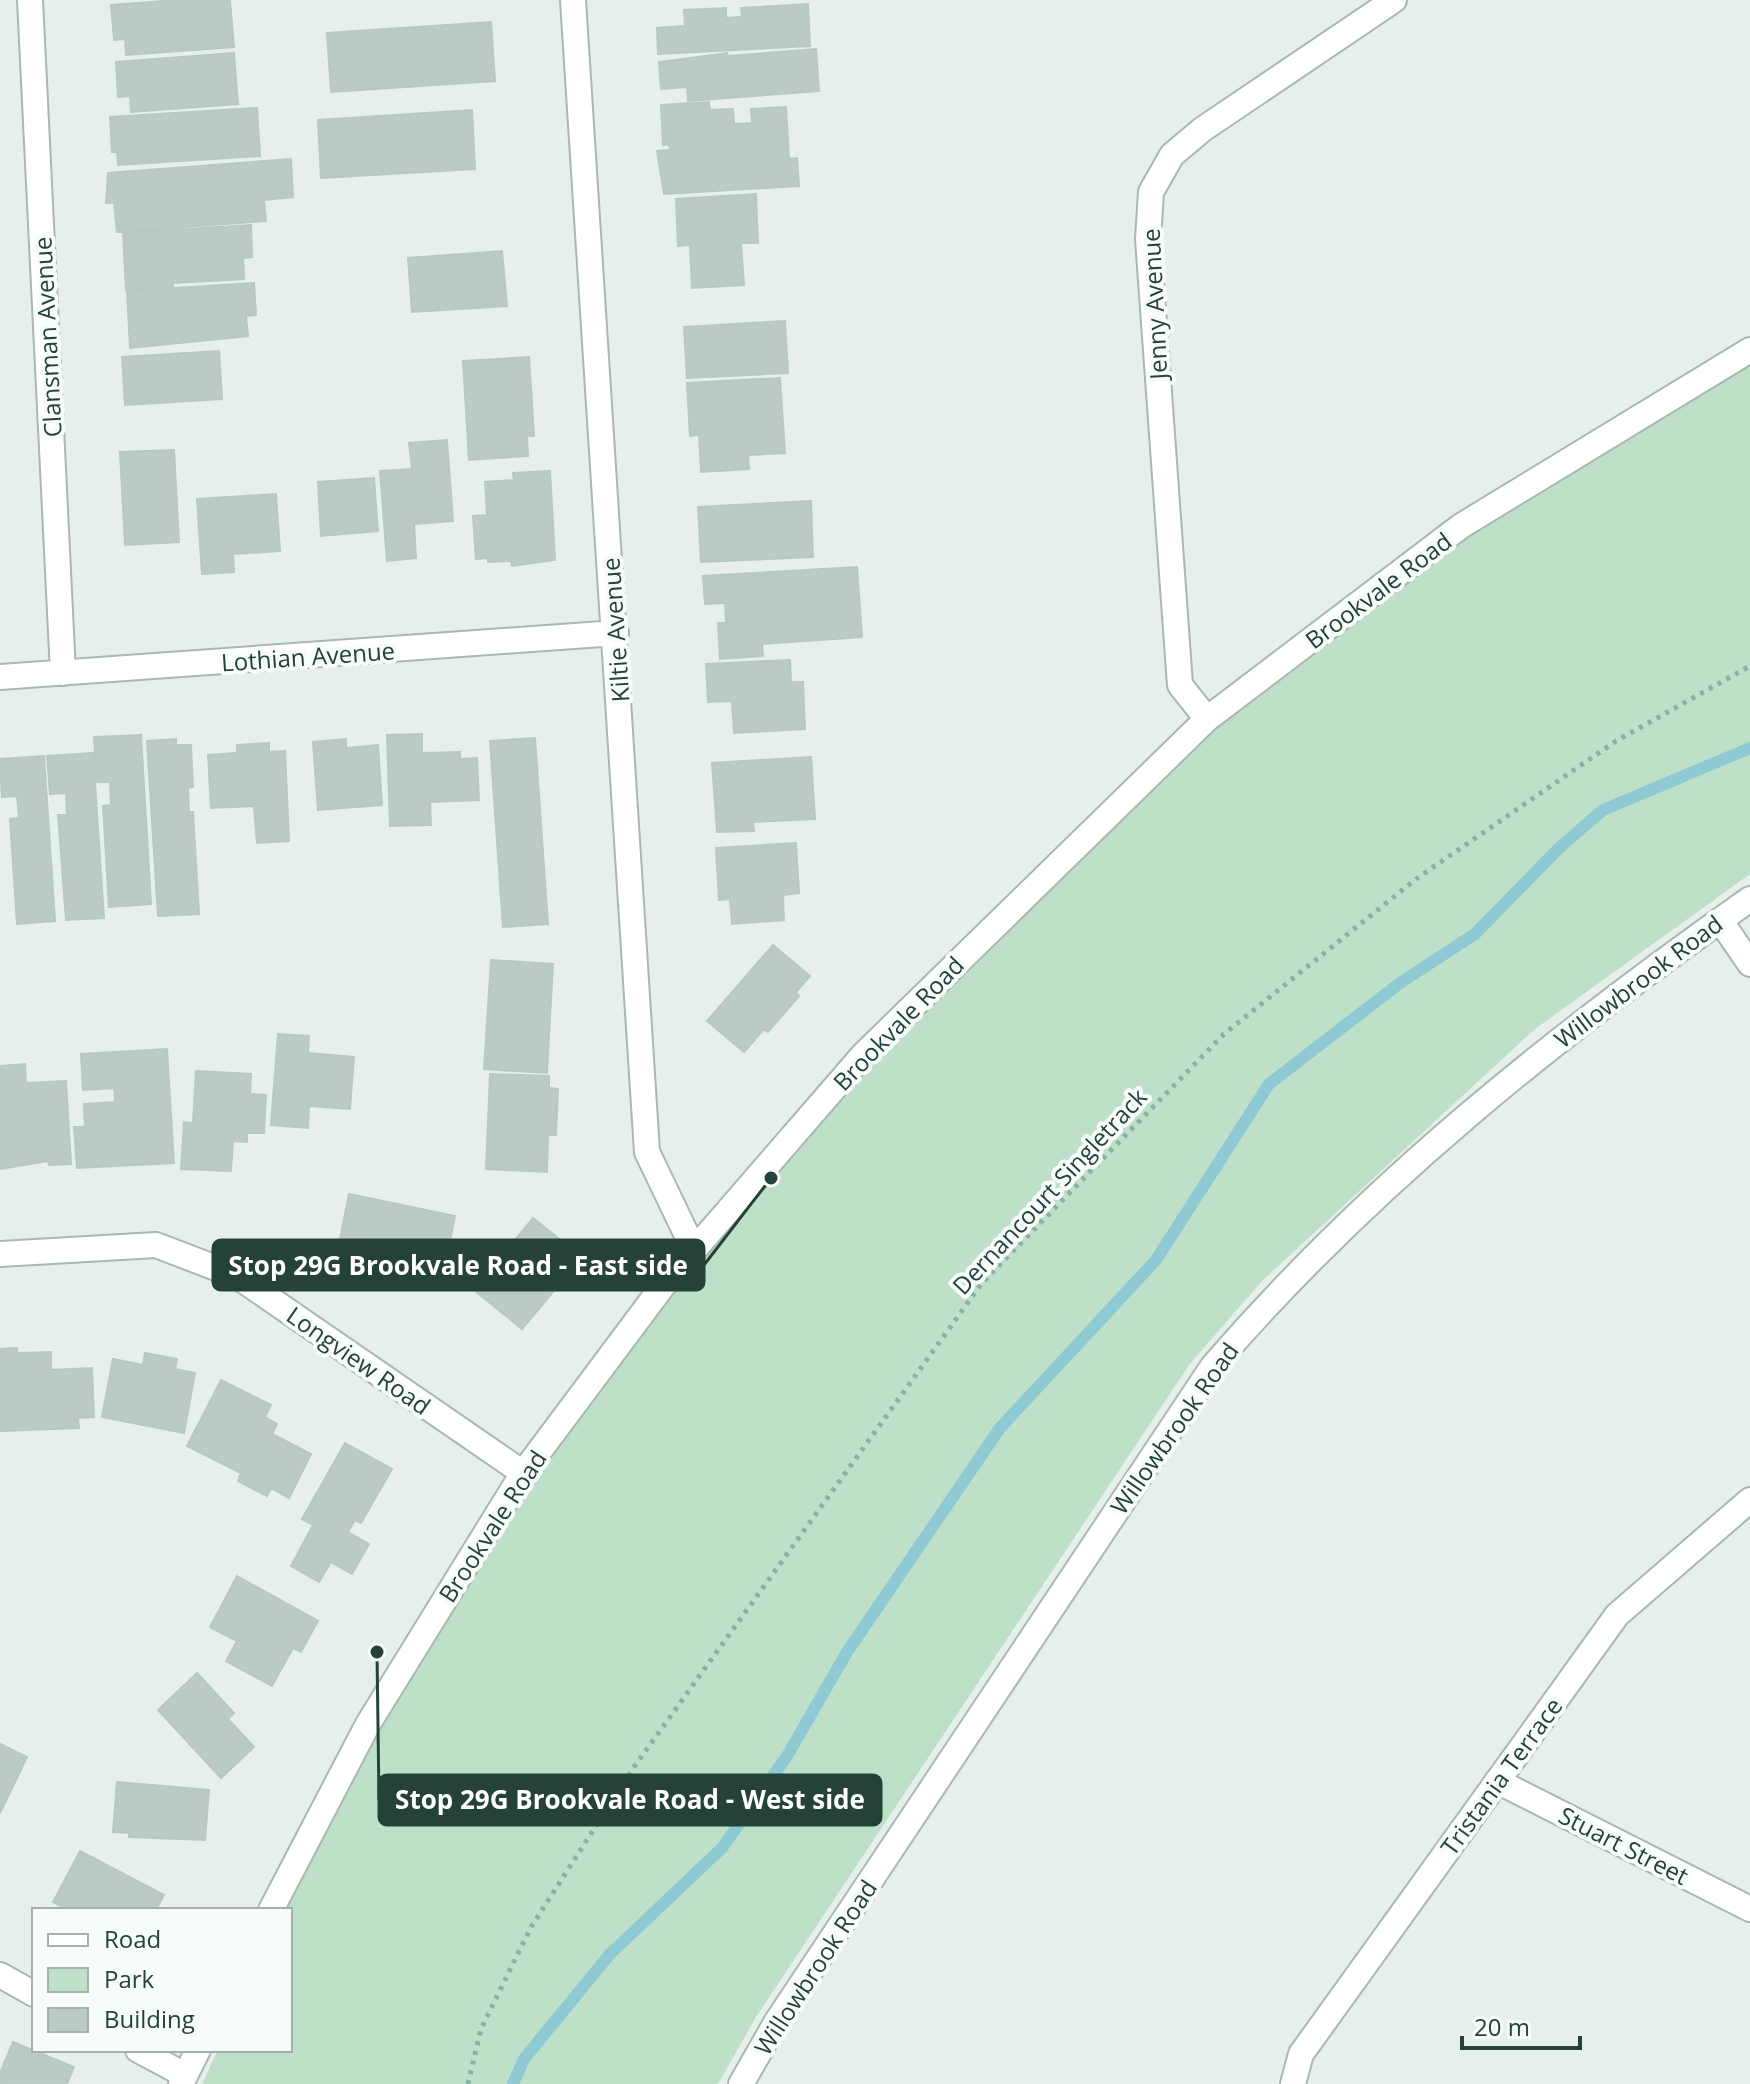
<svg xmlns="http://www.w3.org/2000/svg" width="1750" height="2084" font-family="'Open Sans',sans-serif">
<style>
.green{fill:#bfe0c8}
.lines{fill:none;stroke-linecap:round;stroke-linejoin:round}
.stream{stroke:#8ec9d4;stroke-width:12}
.building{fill:#bbcac4;stroke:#b8c9c2;stroke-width:2}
.street-casing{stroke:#a8b8b2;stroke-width:28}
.path{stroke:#86b3a5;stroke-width:5;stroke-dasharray:4 6;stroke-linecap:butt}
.street{stroke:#fff;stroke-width:24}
.labels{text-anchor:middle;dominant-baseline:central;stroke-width:8;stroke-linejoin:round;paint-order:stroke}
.street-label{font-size:24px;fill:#24423a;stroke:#f7fbf9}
.leader{fill:none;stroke:#24423a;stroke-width:3}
.callout-dot{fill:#24423a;stroke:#f7fbf9;stroke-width:3}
.callout{fill:#24423a;stroke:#24423a;stroke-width:3}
.callout-label{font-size:26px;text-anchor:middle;font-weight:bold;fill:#fff}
</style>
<rect width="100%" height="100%" fill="#e6efeb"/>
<path class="green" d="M1750 350V874L1535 1029 1262 1281 1189 1365 756 2017 718 2084H202L218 2050H290V1910H282L368 1724 694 1250 1207 719 1461 526Z"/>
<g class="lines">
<path class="stream" d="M513 2084 524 2059 610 1954 722 1848 787 1756 847 1652 1000 1428 1156 1260 1269 1084 1400 983 1475 934 1559 848 1603 810 1750 748"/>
</g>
<path class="building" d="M178 0H230L234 47 126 55 125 39 114 40 111 5Z
M808 4 810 46 658 54 657 28 685 26 684 10 726 8V18L742 17 741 8Z
M491 22 495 81 331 92 327 33Z
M816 49 819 91 688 101 687 87 661 89 659 62 727 53 728 56Z
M234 53 238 104 131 112 130 96 118 97 116 62Z
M709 102 710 110 733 109 734 124 752 123 751 109 786 107 789 159 797 158 799 186 664 194 657 151 670 150 669 144 663 145 661 105Z
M257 108 260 156 118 165 117 152H112L110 117Z
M472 110 475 169 321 178 318 120Z
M291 159 293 197 264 200 266 221 117 232 114 203H106L108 173Z
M756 194 758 243H741L744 285 692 288 690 245 678 246 676 199Z
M251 225 252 257 243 258 244 279 173 283V287L126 290 123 233Z
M502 251 507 306 412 312 408 258Z
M254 283 256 315 246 316 248 336 130 348 127 291Z
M785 321 788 373 687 378 684 327Z
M219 351 222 399 125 405 122 357Z
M529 357 534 436H527L528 456 469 460 463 361Z
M780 378 785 453 748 455 749 469 701 472 699 435 690 436 687 383Z
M447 440 453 521 414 524 416 558 387 561 380 471 412 469 409 443Z
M174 450 179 542 125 545 120 452Z
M550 471 555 560 512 566 511 561 488 562V558L476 559 473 516 487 515 485 482 514 480 513 473Z
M374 478 378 531 321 536 318 482Z
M276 494 280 551 233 554 234 572 202 574 197 499Z
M811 501 813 557 701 562 698 507Z
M857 567 862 637 762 644 763 656 720 659 718 623H726L725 603 705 604 703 576Z
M790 660 791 682H803L805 729 734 733 732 701 708 702 706 664Z
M422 734V753L460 752V759L477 758 479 800 430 802 431 825 390 826 387 735Z
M141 735 151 904 109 907 103 806 111 805 110 782H97L94 737Z
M535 738 548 924 503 927 490 741Z
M176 739V745H191L193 787 188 788 189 812H193L199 914 158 916 147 741Z
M346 739V748L378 745 382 805 318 810 313 742Z
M269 743V752L285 751 289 841 257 843 254 806 211 808 208 755 237 753V745Z
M93 753 104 918 66 920 58 815H67L66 793 50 794 47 756Z
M44 756 55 921 17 924 10 819 19 818 17 796 2 797 0 759Z
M811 757 815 819 753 822 754 831 717 832 712 763Z
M796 843 799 893 783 895 784 920 732 924 730 899 719 900 716 848Z
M773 945 810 976 796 992 799 996 768 1032 764 1029 744 1052 707 1021Z
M491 960 553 964 547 1073 484 1069Z
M278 1034 309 1036 308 1053 354 1057 350 1109 309 1106 308 1128 271 1125Z
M167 1049 174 1163 77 1168 74 1127H85L84 1104 115 1102 114 1088 83 1090 81 1054Z
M25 1064 26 1083 66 1081 71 1164 49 1165 48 1161 0 1169V1066Z
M196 1071 251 1074 250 1094 266 1095 264 1133H247V1142L233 1141 231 1171 181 1169 184 1122 193 1123Z
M490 1074 549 1076V1088L558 1089 556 1135H548L547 1172 486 1169Z
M349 1194 455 1216 445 1266 422 1262 420 1272 359 1260 361 1249 339 1244Z
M533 1218 582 1257 522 1329 474 1290Z
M17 1348V1353L51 1352V1370L92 1368 94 1417 78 1418 79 1428 0 1431V1349Z
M145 1353 177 1359 175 1369 195 1373 184 1433 102 1417 113 1359 143 1365Z
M221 1380 271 1405 265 1417 277 1424 272 1434 311 1454 289 1498 271 1488 267 1496 238 1481 241 1473 187 1446Z
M345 1443 392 1469 361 1523 355 1520 348 1532 369 1544 352 1574 331 1562 319 1582 291 1566 313 1525 302 1519Z
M237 1576 318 1621 301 1652 293 1648 272 1686 226 1661 237 1641 210 1627Z
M197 1673 234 1713 228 1719 254 1747 221 1778 158 1710Z
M0 1744 27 1757 0 1813Z
M117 1782 209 1790 205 1840 129 1837V1833L113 1832Z
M80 1851 164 1895 156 1910H68L53 1902Z
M13 2042 74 2067 67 2084H0V2073Z"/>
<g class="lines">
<g class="street-casing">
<path id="street" d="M30 0 63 673
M573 0 647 1152 694 1250
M0 677 616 633
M1207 719 1180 685 1148 239 1151 192 1172 155 1203 129 1394 0
M1720 920 1750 964
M0 1254 156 1245 237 1276 523 1473
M1497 1781 1750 1909
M271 1910 368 1724 523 1473 662 1287 863 1055 1207 719 1461 526 1750 350
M0 1975 34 1994
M138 2050 185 2075
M181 2084 198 2050
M741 2084 777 2021 1213 1366C1369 1185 1556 1036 1750 899
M1293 2084 1301 2054 1617 1615 1750 1500"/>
</g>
<path class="path" d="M468 2084 481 2029 531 1927 634 1767 982 1283 1224 1034 1416 879 1616 741 1750 666"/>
<use href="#street" class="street"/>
</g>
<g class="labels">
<g class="street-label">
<text transform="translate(1154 304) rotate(-93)">Jenny Avenue</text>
<text transform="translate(47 337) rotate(-93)">Clansman Avenue</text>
<text transform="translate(1378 590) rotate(-37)">Brookvale Road</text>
<text transform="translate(615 630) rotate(-94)">Kiltie Avenue</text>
<text transform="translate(308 656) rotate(-4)">Lothian Avenue</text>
<text transform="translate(1638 981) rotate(-37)">Willowbrook Road</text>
<text transform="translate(898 1023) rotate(-46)">Brookvale Road</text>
<text transform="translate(1049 1191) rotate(-47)">Dernancourt Singletrack</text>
<text transform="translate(359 1360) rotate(35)">Longview Road</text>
<text transform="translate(1174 1428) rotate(-55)">Willowbrook Road</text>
<text transform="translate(492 1526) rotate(-57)">Brookvale Road</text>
<text transform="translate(1501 1776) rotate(-54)">Tristania Terrace</text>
<text transform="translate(1624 1845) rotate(27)">Stuart Street</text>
<text transform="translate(815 1967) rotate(-57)">Willowbrook Road</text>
</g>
</g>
<path class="leader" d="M771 1178L704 1265M377 1652L379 1800"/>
<g class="callout-dot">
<circle cx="771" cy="1178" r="8"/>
<circle cx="377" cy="1652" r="8"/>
</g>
<g class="callout">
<rect x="213" y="1240" width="491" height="50" rx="8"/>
<rect x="379" y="1775" width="502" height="50" rx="8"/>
</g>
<g class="callout-label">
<text x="458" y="1275">Stop 29G Brookvale Road - East side</text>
<text x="630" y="1809">Stop 29G Brookvale Road - West side</text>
</g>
<rect x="32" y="1908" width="260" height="144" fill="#f7fbf9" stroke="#a3b1ad" stroke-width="2"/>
<rect x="48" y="1934" width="40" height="12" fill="#ffffff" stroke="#a3b1ad" stroke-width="2"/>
<text x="104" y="1948" font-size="24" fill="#24423a">Road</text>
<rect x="48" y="1968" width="40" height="24" fill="#bfe0c8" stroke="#a3b1ad" stroke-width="2"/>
<text x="104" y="1988" font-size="24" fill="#24423a">Park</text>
<rect x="48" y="2008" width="40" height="24" fill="#bbcac4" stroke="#a3b1ad" stroke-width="2"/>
<text x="104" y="2028" font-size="24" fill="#24423a">Building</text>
<path d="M1462 2036v12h118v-12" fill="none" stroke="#24423a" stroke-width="4"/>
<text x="1474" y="2036" font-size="24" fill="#24423a" stroke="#f7fbf9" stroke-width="6" paint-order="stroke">20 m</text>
</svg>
